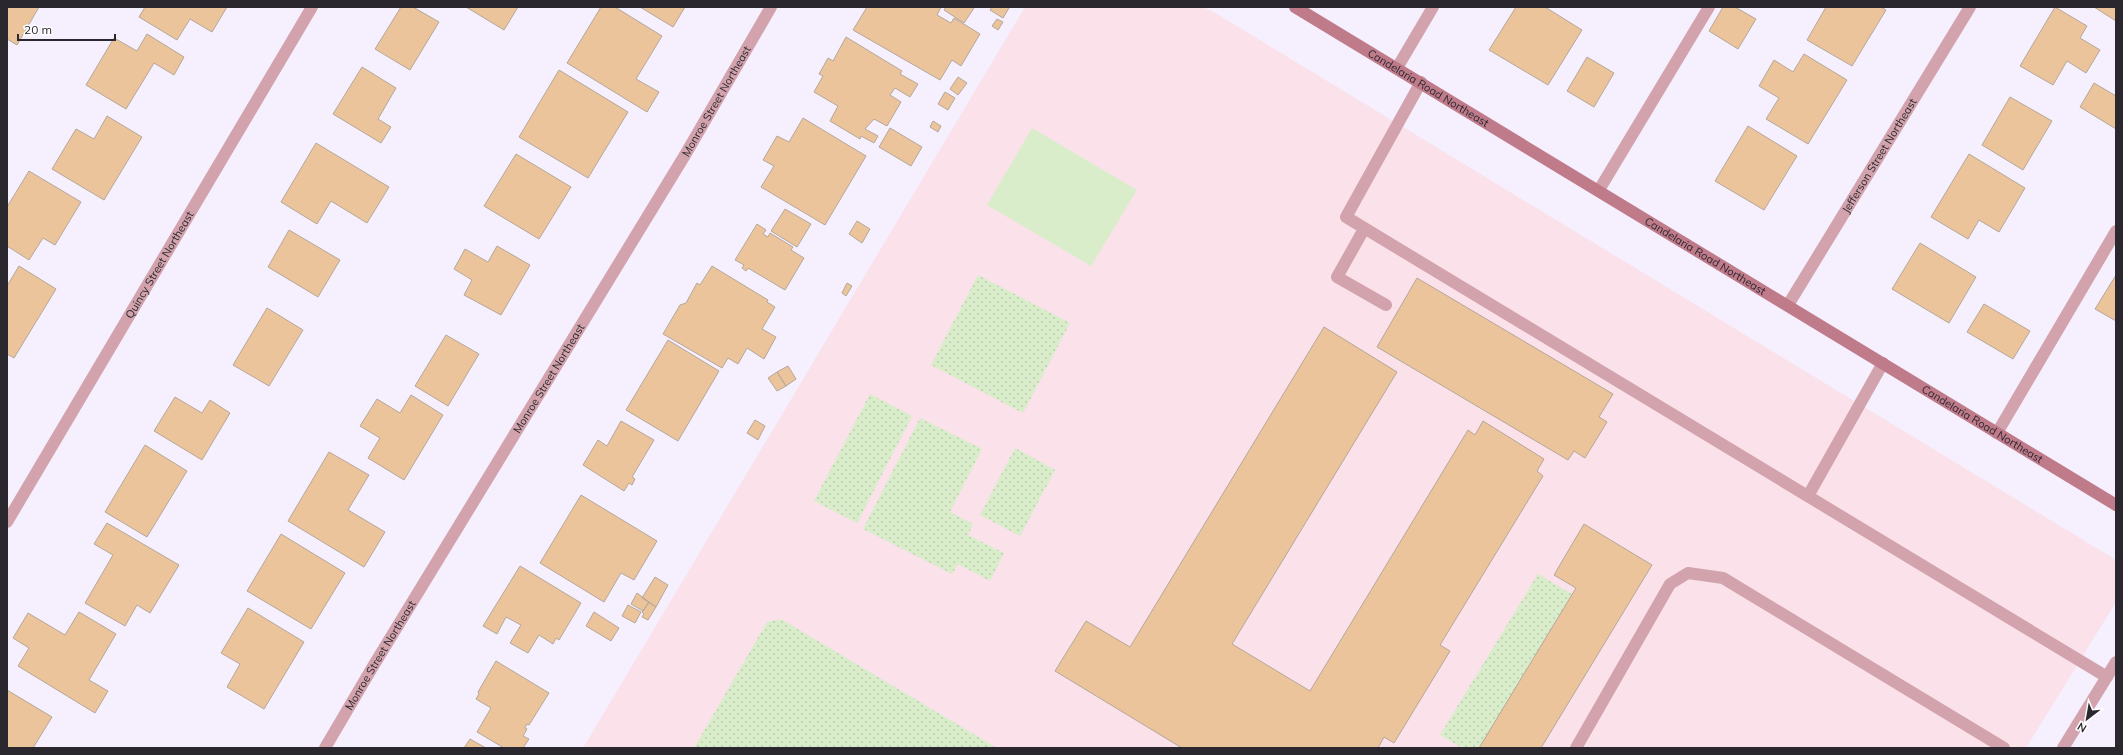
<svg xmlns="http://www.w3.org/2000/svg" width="2123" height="755" font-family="Mulish,sans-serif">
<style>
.education{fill:#fae1ea}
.grass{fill:url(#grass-dots)}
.pitch{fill:#d9edca}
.building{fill:#ecc49c;stroke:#b5a799}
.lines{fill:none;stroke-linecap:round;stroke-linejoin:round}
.lane{stroke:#d3a3ad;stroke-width:12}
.street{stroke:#d3a3ad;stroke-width:12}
.secondary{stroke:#c07b8b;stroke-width:12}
.labels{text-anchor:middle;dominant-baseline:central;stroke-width:3.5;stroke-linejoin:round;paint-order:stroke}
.street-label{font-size:11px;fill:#2a272e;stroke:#fff}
</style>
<defs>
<pattern id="grass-dots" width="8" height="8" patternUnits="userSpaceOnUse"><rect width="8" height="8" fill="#d9edca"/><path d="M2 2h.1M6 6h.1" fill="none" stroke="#bacbae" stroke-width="1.8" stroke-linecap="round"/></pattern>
</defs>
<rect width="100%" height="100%" fill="#f5effe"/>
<path class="education" d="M1025 7H1203L1217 14 2116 560V602L2026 748H583Z"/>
<path class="grass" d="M978 275 1070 323 1023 413 931 365Z
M870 394 912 416 857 523 814 501Z
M920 418 982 449 950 512 973 524 968 535 1004 553 990 581 958 564 952 574 863 529Z
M1015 448 1055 470 1020 536 980 515Z
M1538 574 1572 594 1479 748H1462L1440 735Z
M781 619 997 748H694L767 622Z"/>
<path class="pitch" d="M1032 128 1137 190 1091 266 987 205Z"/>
<path class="building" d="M7 7H39L17 45 7 39Z
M145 7H227L212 32 190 19 177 40 139 17Z
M401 7H413L439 22 410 70 375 49Z
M466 7H518L504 30Z
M601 7H615L662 36 636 79 659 92 647 112 567 63Z
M640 7H685L673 27Z
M867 7H941L937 15 951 23 954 18 980 34 961 66 952 60 940 80 853 30Z
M946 7H973L974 8 964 23 944 10Z
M992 7H1008L1009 8 1003 18 990 10Z
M1516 7H1545L1582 30 1548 85 1489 50Z
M1723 7H1735L1756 19 1738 49 1709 31Z
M1826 7H1881L1886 10 1852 66 1807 40Z
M2055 7 2087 26 2080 38 2100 50 2086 73 2067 61 2053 85 2020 66Z
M2094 7H2116V21Z
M997 19 1003 22 998 30 992 26Z
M147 34 184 57 174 75 154 63 126 109 86 85 114 38 137 51Z
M846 37 902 71 900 74 918 84 910 97 895 88 890 95 901 102 887 126 874 119 865 129 878 136 874 143 861 136 860 139 830 121 838 106 814 92 823 76 819 74 828 58 833 61Z
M1804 54 1847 80 1808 144 1766 119 1779 98 1759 86 1774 60 1793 72Z
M1587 57 1614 73 1594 107 1567 91Z
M362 67 396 88 378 119 391 127 381 143 333 114Z
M559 70 628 112 588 178 519 137Z
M958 77 967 83 958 95 950 89Z
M2094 83 2116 96V129L2080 107Z
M945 92 955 98 948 110 938 104Z
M2010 97 2052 121 2023 170 1982 145Z
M107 116 142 137 104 200 52 169 76 129 94 139Z
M803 118 866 156 825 225 761 187 774 166 763 160 777 136 789 142Z
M933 121 941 126 938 132 930 127Z
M1748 126 1797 156 1764 210 1715 181Z
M890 128 922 147 911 166 879 147Z
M316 143 389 187 367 223 331 201 317 224 281 202Z
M516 154 571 187 539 239 484 206Z
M1969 154 2025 188 1999 232 1979 220 1968 239 1931 217Z
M29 171 81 202 55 245 43 238 29 260 7 246V207Z
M785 209 811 224 797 247 771 231Z
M857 221 870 229 862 243 849 234Z
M757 224 766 230 763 234 768 237 770 233 793 247 791 250 804 258 785 290 748 268 746 271 742 268 744 265 735 260Z
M289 230 340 260 318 297 268 267Z
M1920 243 1976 277 1949 323 1892 289Z
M497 246 530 265 501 315 464 295 472 280 454 269 465 249 488 262Z
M19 266 56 289 14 358 7 354V286Z
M712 266 768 300 767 302 775 307 762 329 776 337 764 359 747 348 738 364 728 358 722 368 663 334 680 305 686 303 697 283 700 285Z
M2116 275V321L2095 309Z
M1417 278 1613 394 1599 417 1607 422 1585 458 1574 451 1568 460 1377 347Z
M847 283 852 286 846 296 842 293Z
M1984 304 2030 331 2013 359 1967 332Z
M267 308 303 330 269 386 233 365Z
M1324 327 1397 372 1232 644 1310 691 1468 430 1475 435 1483 421 1544 459 1537 471 1543 476 1440 645 1450 651 1394 743 1384 737 1378 748H1182L1055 671 1086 621 1130 647Z
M446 335 479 354 448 406 415 386Z
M668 340 719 371 678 441 626 410Z
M788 366 796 379 786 386 777 372Z
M777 372 786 386 777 391 768 378Z
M411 395 443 415 404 480 368 458 380 438 360 426 377 399 400 413Z
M175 397 202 413 210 400 230 413 202 460 154 431Z
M755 420 765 426 758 440 747 433Z
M621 421 654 440 632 477 635 479 632 485 629 483 624 491 583 465 598 440 607 446Z
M145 445 187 471 147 537 105 512Z
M329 452 369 475 348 510 385 532 364 567 288 521Z
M581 495 657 541 634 580 621 573 604 602 540 563Z
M107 523 179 565 150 613 137 605 125 626 85 603 113 555 94 544Z
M1584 524 1652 565 1541 748H1479L1576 588 1554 575Z
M281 534 345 573 311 629 247 591Z
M520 566 581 603 559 640 556 638 553 644 539 635 528 653 510 643 521 625 506 617 497 634 483 626Z
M655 577 668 585 656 607 642 598Z
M637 593 649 602 643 611 631 604Z
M649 602 656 607 648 620 642 617 644 614 642 612Z
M628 605 641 612 635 623 622 616Z
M248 608 304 642 264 709 227 687 240 664 221 653Z
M79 612 116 634 89 680 108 691 95 713 18 666 29 648 13 638 28 613 65 635Z
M594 612 619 628 611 641 586 626Z
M496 661 549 693 529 725 527 724 525 728 527 729 523 736 529 739 523 748H504L477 732 491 708 476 699 479 694 478 692Z
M7 690 52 717 33 748H7Z
M470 739 486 748H464Z"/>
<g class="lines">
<path class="lane" d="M1421 82 1346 217 2107 677
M1599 190 1709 7
M1364 229 1337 277 1386 305
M1997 433 2116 231
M1808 496 1883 363
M1576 748 1670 584 1688 573 1723 578 2004 748"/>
<g class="street">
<path d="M1397 68 1433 7"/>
<path id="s1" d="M1788 305 1970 7"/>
<path id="s2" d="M7 522 312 7"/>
<path id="s3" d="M325 748 372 668 685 155 771 7"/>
<path d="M2063 748 2116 662"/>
</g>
<path class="secondary" id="s4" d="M1295 7 2116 505"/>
</g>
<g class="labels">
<g class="street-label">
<text stroke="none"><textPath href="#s4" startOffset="156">Candelaria Road Northeast</textPath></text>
<text stroke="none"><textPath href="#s3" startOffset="756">Monroe Street Northeast</textPath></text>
<text stroke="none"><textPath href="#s1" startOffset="175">Jefferson Street Northeast</textPath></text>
<text stroke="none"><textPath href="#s4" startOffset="480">Candelaria Road Northeast</textPath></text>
<text stroke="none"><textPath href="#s2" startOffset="299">Quincy Street Northeast</textPath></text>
<text stroke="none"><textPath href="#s3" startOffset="432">Monroe Street Northeast</textPath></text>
<text stroke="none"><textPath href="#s4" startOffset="804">Candelaria Road Northeast</textPath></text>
<text stroke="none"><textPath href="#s3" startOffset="108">Monroe Street Northeast</textPath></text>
</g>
</g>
<rect width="2123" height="755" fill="none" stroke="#2a272e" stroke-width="16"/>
<g transform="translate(2087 719) rotate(211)" stroke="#ffffff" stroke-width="3" paint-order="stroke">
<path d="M0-3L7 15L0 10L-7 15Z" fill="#2a272e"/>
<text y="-6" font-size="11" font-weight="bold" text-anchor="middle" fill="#2a272e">N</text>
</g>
<path d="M18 34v6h97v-6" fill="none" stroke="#2a272e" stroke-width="2"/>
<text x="24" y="34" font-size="12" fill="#2a272e" stroke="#ffffff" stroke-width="3" paint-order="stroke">20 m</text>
</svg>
